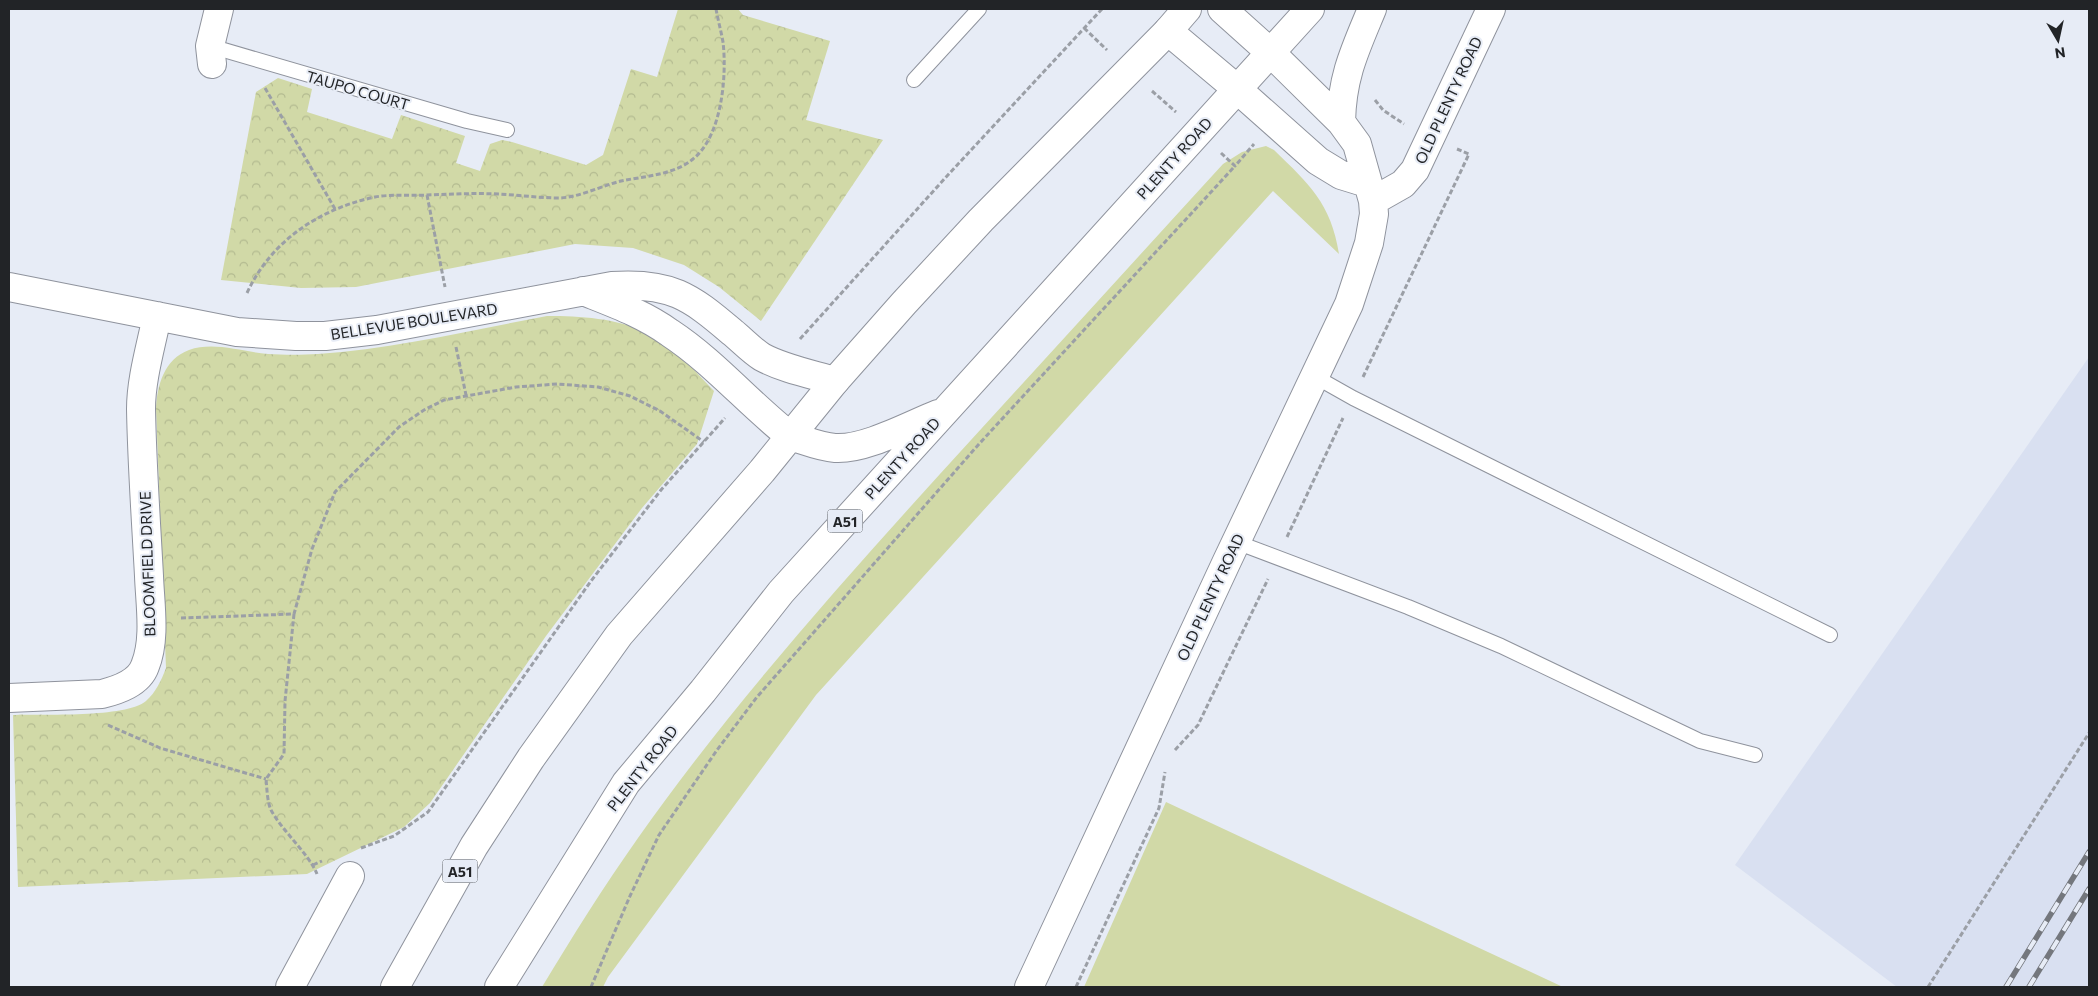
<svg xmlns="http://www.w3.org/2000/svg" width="2098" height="996" font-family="Commissioner,sans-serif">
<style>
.built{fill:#d9e0f1}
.grass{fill:#d1d9a7}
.park{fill:url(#park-crowns)}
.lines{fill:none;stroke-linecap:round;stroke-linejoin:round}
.lane-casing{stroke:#8f939d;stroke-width:16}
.street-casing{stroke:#8f939d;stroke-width:30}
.highway-casing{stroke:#8f939d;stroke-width:30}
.path{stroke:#9b9fa6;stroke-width:3;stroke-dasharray:5 2.5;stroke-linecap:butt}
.lane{stroke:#fff;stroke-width:14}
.street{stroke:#fff;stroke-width:28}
.highway{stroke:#fff;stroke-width:28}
.rail-casing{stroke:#74777d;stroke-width:5.5}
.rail{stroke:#e7ecf6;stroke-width:4;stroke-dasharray:11;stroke-linecap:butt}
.labels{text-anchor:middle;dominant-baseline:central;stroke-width:4;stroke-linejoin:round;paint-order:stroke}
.shield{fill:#e7ecf6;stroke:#5d6065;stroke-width:1}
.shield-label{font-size:14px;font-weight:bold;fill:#222427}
.street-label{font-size:15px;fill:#222427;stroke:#e7ecf6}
</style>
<defs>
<pattern id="park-crowns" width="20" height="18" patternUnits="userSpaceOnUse" patternTransform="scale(1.25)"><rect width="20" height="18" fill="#d1d9a7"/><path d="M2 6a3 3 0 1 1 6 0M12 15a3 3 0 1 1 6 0" fill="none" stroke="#b3ba90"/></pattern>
</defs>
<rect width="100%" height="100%" fill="#e7ecf6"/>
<path class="built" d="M2089 357V987H1897L1735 865Z"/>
<path class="grass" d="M1266 146 1274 150C1309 184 1331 203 1339 254L1273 191 816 695 608 977 603 987H542C572 937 604 886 638 838 729 709 834 591 940 474 1034 371 1128 268 1223 164L1242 152Z
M1166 802 1563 987H1084Z"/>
<path class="park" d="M678 9H738L743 15 830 41 806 120 883 140 761 321 719 287 684 265 633 248 575 244 356 287 301 288 221 280 256 92 278 78 312 89 307 112 392 139 401 115 465 136 456 163 480 171 490 144 502 140 512 142 586 165 603 155 631 69 657 77Z
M547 316C581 316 616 318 648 333 674 346 694 370 714 391L697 444 642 508 546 636 430 803 404 827 307 874 18 887 13 715C42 714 126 718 146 701 156 692 161 681 166 668L156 409C157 386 164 359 189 350 214 341 243 352 268 354 284 355 302 355 318 354 393 349 472 330 547 316Z"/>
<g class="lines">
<g class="lane-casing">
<path id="lane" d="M210 46 467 121 507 130
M914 80 979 9
M1314 376 1353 398 1830 635
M1236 542 1408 607 1501 646 1700 741 1755 755"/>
</g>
<g class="street-casing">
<path id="street" d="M1168 31 1237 89 1318 161 1341 175 1367 183
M212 64 210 46 219 9
M1341 122C1342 76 1355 50 1372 9
M1373 201 1403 184 1415 170 1491 9
M9 287 237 332 296 336H325L377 330 612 286C670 282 690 296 732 332 742 340 751 350 762 357 784 369 811 374 835 381
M583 291C613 303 644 314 670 333 714 362 749 404 790 436
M9 698 102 694C118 690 139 683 145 666 156 639 150 604 149 576 146 520 142 465 141 409 141 379 151 346 157 316
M290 987 350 876
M1029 987 1227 561 1349 304 1369 243 1374 214 1373 201 1357 144 1341 122 1271 53 1222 9"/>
</g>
<g class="highway-casing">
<path id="highway" d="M790 436C804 440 820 447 835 448 865 450 910 425 938 414
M395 987 474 846 531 758 619 635 762 471 835 381 904 303 981 220 1168 31 1187 9
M499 987 626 783 703 691 781 592 1310 9"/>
</g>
<path class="path" d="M1084 28 1107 50
M265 88 335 209
M1152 91 1176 112
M1375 100 1383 110 1404 124
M1221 153 1235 166 1254 144
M427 195 445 287
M247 293C271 241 319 209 375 197 391 194 410 196 427 195 451 194 475 193 499 194 519 195 539 198 560 198 580 197 601 186 621 181 645 176 674 175 693 159 722 136 727 76 723 42 721 31 718 20 716 9
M800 339 947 176 1102 9
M456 347 466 395
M1363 377 1469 154 1457 149
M1287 537 1343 418
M294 614 285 701 284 754 266 779C267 788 267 801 271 810 283 832 309 854 317 874
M181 618 294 614 312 549 335 492 399 427 424 410 444 400 516 387 557 384 598 387 630 396 660 411 704 442
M108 725 160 748 266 779
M1175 750 1198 725 1268 579
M361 848 394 836 428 812 591 581 661 490 725 418
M313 865 322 861
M591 987 630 896 659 835 717 750 757 697 979 444 1235 166
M1076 987 1159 808 1165 772
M1928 987 2089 733"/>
<use href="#lane" class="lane"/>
<use href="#street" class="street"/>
<use href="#highway" class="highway"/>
<g class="rail-casing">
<path id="rail" d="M2006 987 2089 852
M2029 987 2089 889"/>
</g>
<use href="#rail" class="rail"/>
</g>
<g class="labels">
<g class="shield">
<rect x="827.5" y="509.5" width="35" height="23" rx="4"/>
<rect x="442.5" y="859.5" width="35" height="23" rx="4"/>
</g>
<g class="shield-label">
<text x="845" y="521">A51</text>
<text x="460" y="871">A51</text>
</g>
<g class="street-label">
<text transform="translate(358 90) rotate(16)">TAUPO COURT</text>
<text transform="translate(1448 100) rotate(-65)">OLD PLENTY ROAD</text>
<text transform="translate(1174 158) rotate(-48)">PLENTY ROAD</text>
<text transform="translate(414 321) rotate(-9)">BELLEVUE BOULEVARD</text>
<text transform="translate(902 458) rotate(-48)">PLENTY ROAD</text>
<text transform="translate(147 564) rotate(-92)">BLOOMFIELD DRIVE</text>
<text transform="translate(1210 597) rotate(-65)">OLD PLENTY ROAD</text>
<text transform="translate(642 768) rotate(-52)">PLENTY ROAD</text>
</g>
</g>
<rect width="2098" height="996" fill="none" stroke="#222427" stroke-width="20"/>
<g transform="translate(2058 40) rotate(171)" stroke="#e7ecf6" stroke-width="4" paint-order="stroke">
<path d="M0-4L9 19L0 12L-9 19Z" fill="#222427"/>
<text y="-8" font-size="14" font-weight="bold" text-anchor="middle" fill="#222427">N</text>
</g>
</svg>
